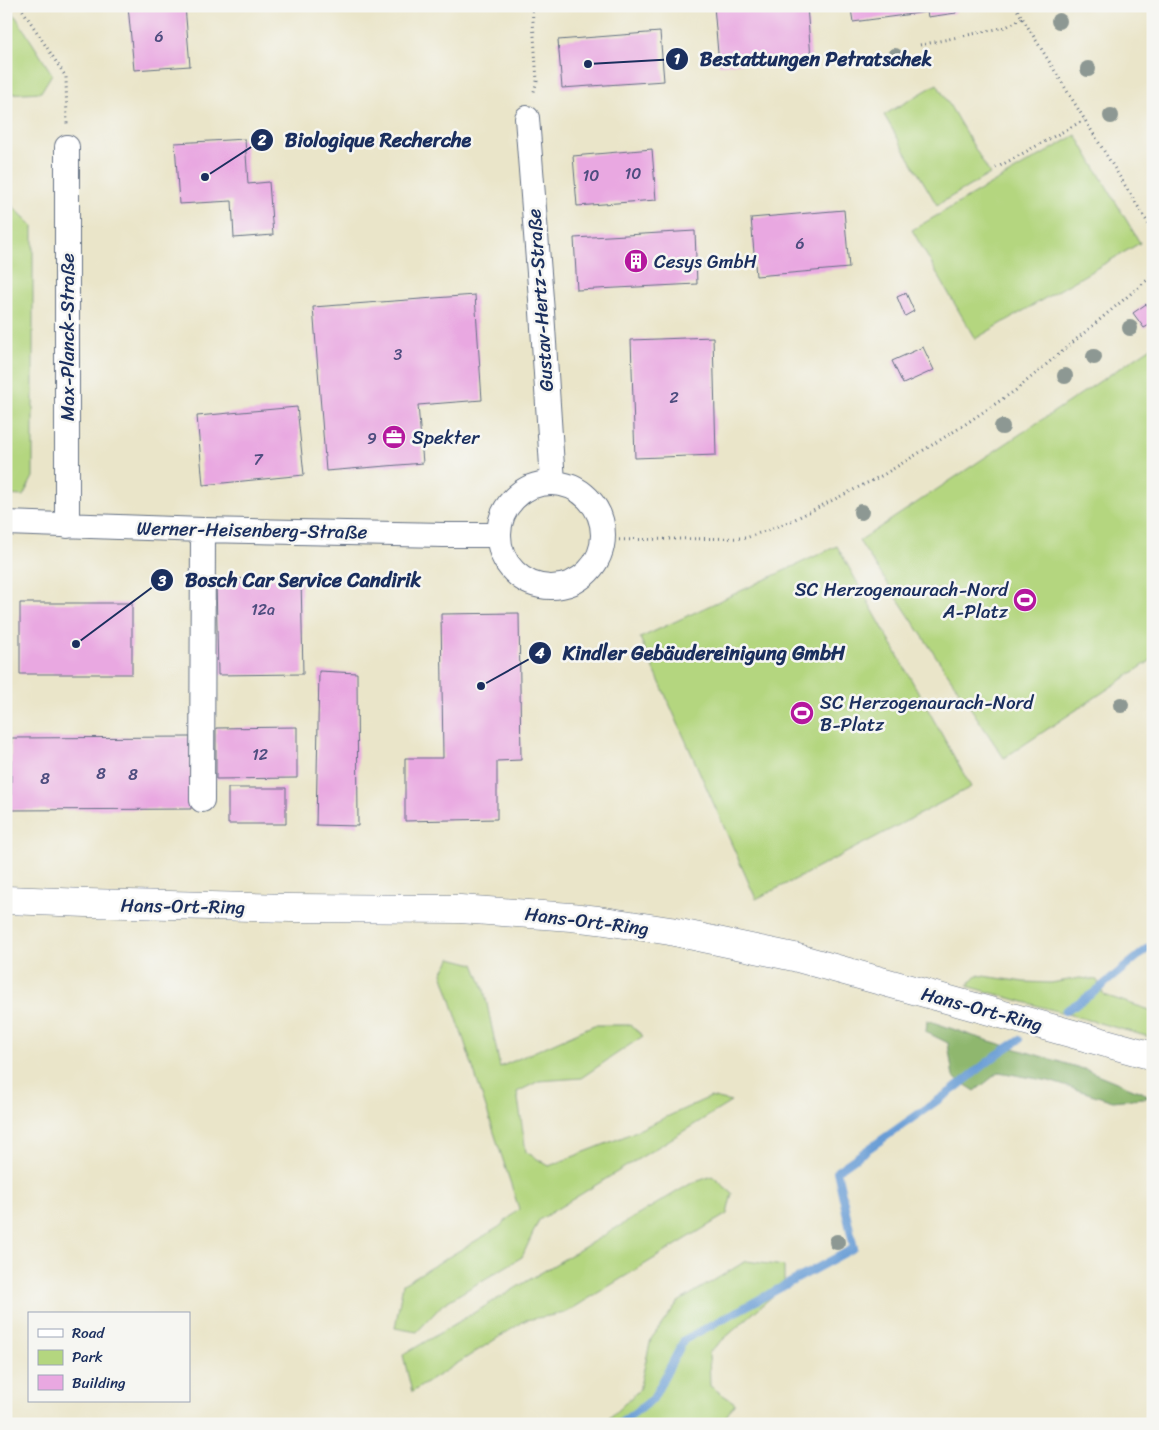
<svg xmlns="http://www.w3.org/2000/svg" width="1159" height="1430" font-family="Sriracha,sans-serif">
<style>
.green{fill:#b4d67f;stroke:#68826e}
.forest{fill:#8fb76e;stroke:#557366}
.lines{fill:none;stroke-linecap:round;stroke-linejoin:round}
.stream{stroke:#699dd5;stroke-width:8}
.building{fill:#e9a8e1}
.minor-casing{stroke:#636f83;stroke-width:26}
.major-casing{stroke:#636f83;stroke-width:29}
.path{stroke:#636f83;stroke-width:3;stroke-dasharray:1 4;stroke-linecap:butt}
.minor{stroke:#fff;stroke-width:24}
.major{stroke:#fff;stroke-width:28}
.tree{fill:#8d9893}
.labels{text-anchor:middle;dominant-baseline:central;stroke-width:5;stroke-linejoin:round;paint-order:stroke}
.number-label{font-size:16px;fill:#4e4d7f}
.poi-label{font-size:19px;fill:#1b2f5e;stroke:#f6f6f2;text-anchor:start}
.street-label{font-size:19px;fill:#1b2f5e;stroke:#f6f6f2}
.leader{fill:none;stroke:#1b2f5e;stroke-width:2}
.callout-dot{fill:#1b2f5e;stroke:#f6f6f2;stroke-width:2}
.mark-label{font-size:15px;text-anchor:middle;font-weight:bold;fill:#fff}
.callout-label{font-size:20px;text-anchor:middle;font-weight:bold;fill:#1b2f5e;stroke:#f6f6f2;stroke-width:5;stroke-linejoin:round;paint-order:stroke}
</style>
<rect width="100%" height="100%" fill="#f6f6f2"/>
<filter id="ink" filterUnits="userSpaceOnUse"><feTurbulence type="fractalNoise" baseFrequency=".02" numOctaves="2"/><feDisplacementMap in="SourceGraphic" scale="10" xChannelSelector="R" yChannelSelector="G"/><feConvolveMatrix kernelMatrix="1 2 1 2 8 2 1 2 1" color-interpolation-filters="sRGB"/></filter>
<filter id="wash" filterUnits="userSpaceOnUse"><feTurbulence type="fractalNoise" baseFrequency=".0096" numOctaves="4" result="noise"/><feDisplacementMap in="SourceGraphic" scale="20" xChannelSelector="R" yChannelSelector="G"/><feGaussianBlur stdDeviation="1.12" result="paint"/><feColorMatrix in="noise" values="0 0 0 0 0 0 0 0 0 0 0 0 0 0 0 0 0 1.4 0 .05"/><feComposite in="paint" operator="in"/></filter>
<g filter="url(#wash)">
<rect width="100%" height="100%" fill="#eae5c9"/>
<path class="green" d="M6 6H9L52 74 41 92 6 94Z
M937 84 990 174 937 205 884 115Z
M1076 135 1140 243 975 339 912 230Z
M6 200 33 226V477L23 496 6 495Z
M1153 346V659L1004 758 859 541Z
M837 546 971 787 798 878 756 899 640 638Z
M451 958 474 964 484 989 500 1067 594 1025H630L643 1036 581 1078 539 1081 517 1092 526 1152 549 1166 623 1137 710 1097 731 1102 539 1220 522 1257 443 1304 417 1332 395 1328 403 1284 499 1227 519 1209 442 973Z
M977 975 1024 982 1051 983 1080 978 1097 980 1104 995 1153 1011V1038L967 986Z
M712 1176 732 1193 727 1214 565 1313 526 1320 412 1392 403 1355 690 1184Z
M746 1261 784 1266V1286L709 1352 710 1386 735 1403 721 1424H603L639 1390 651 1339 678 1302Z"/>
<path class="forest" d="M927 1020 973 1036 1087 1070 1153 1097 1113 1101 1049 1081 999 1072 975 1091 953 1077 948 1043 926 1032Z"/>
<g class="lines">
<path class="stream" d="M1065 1011 1092 994 1153 944
M619 1424 653 1399 684 1340 854 1248 837 1171 954 1089 998 1054 1019 1040"/>
</g>
<g id="blocks">
<path class="building" d="M128 6H185L190 66 134 70Z
M561 6H596V8L562 9Z
M714 6H807L811 58 719 65Z
M831 6H955L956 13 928 17 927 12 853 22 851 9 831 11Z
M660 32 664 81 562 88 558 40Z
M245 139 248 184 269 182 273 235 234 238 232 201 179 204 175 143Z
M652 149 656 200 577 206 573 156Z
M844 210 849 268 756 276 751 218Z
M695 231 697 284 577 290 574 238Z
M906 293 914 311 905 316 897 297Z
M475 295 482 400 418 405 423 463 326 471 313 307Z
M1146 304 1153 313V323L1144 328 1133 313Z
M713 337 716 455 635 458 631 340Z
M923 347 934 370 903 384 892 361Z
M297 407 304 475 203 485 197 416Z
M301 578 303 674 218 675 216 579Z
M20 603H132V674H20Z
M519 613 521 760 497 761V819L405 821V758H443L441 614Z
M319 671 357 673 358 826 316 825Z
M297 727V778L216 779V728Z
M190 737 191 809 11 810V738Z
M228 788H286V824H228Z"/>
</g>
</g>
<g filter="url(#ink)">
<use href="#blocks" fill-opacity="0" stroke="#636f83" stroke-width="1"/>
<g class="lines">
<g class="minor-casing">
<path id="minor" d="M527 118 542 312 553 482
M67 147V526
M499 535a52 52 0 1 1 104 0a52 52 0 1 1-104 0Z
M6 523 203 530 444 535H498
M202 800 203 530"/>
</g>
<g class="major-casing">
<path id="major" d="M6 900 87 903 291 908 460 909 571 917 598 920 670 931 794 957 1153 1056"/>
</g>
<path class="path" d="M20 6 66 77 67 125
M532 6 537 81 533 95
M1015 6 1153 231
M920 45 1006 27 1022 18
M996 168 1084 120
M604 540 746 538 791 521 883 475 958 429 1016 390 1153 275
M6 1418 11 1424"/>
<use href="#minor" class="minor"/>
<use href="#major" class="major"/>
</g>
<g class="tree">
<circle cx="1059" cy="21" r="8"/>
<circle cx="895" cy="56" r="8"/>
<circle cx="1088" cy="69" r="8"/>
<circle cx="1111" cy="116" r="8"/>
<circle cx="1130" cy="328" r="8"/>
<circle cx="1094" cy="357" r="8"/>
<circle cx="1065" cy="376" r="8"/>
<circle cx="1002" cy="427" r="8"/>
<circle cx="861" cy="512" r="8"/>
<circle cx="1121" cy="705" r="8"/>
<circle cx="837" cy="1242" r="8"/>
</g>
</g>
<defs>
<g id="building-disc" transform="scale(1.25)"><circle r="9.5" fill="#b5179e" stroke="#f6f6f2"/><path d="M-4-6H4V6H1V3H-1V6H-4ZM-2.5-4.3h1.7v1.8h-1.7ZM.8-4.3h1.7v1.8H.8ZM-2.5-1h1.7V.8h-1.7ZM.8-1h1.7V.8H.8Z" fill="#fff"/></g>
<g id="office-disc" transform="scale(1.25)"><circle r="9.5" fill="#b5179e" stroke="#f6f6f2"/><path d="M-6-3h4V-5.5h4V-3h4V5H-6ZM-1-4.5V-3h2v-1.5ZM-6 0V1H6V0Z" fill="#fff"/></g>
<g id="stadium-disc" transform="scale(1.25)"><circle r="9.5" fill="#b5179e" stroke="#f6f6f2"/><path d="M0-5a6.5 5 0 1 0 0 10a6.5 5 0 1 0 0-10ZM-3.5-1.8h7v3.6h-7Z" fill="#fff"/></g>
</defs>
<g fill-rule="evenodd">
<use href="#building-disc" x="636" y="261"/>
<use href="#office-disc" x="394" y="437"/>
<use href="#stadium-disc" x="1025" y="600"/>
<use href="#stadium-disc" x="802" y="713"/>
</g>
<g class="labels">
<g class="number-label">
<text x="159" y="36">6</text>
<text x="633" y="173">10</text>
<text x="591" y="175">10</text>
<text x="800" y="243">6</text>
<text x="398" y="354">3</text>
<text x="674" y="397">2</text>
<text x="372" y="438">9</text>
<text x="258" y="459">7</text>
<text x="263" y="609">12a</text>
<text x="260" y="754">12</text>
<text x="101" y="773">8</text>
<text x="133" y="774">8</text>
<text x="45" y="778">8</text>
</g>
<g class="poi-label">
<text x="654" y="261">Cesys GmbH</text>
<text x="412" y="437">Spekter</text>
<text x="1008" y="589" text-anchor="end">SC Herzogenaurach-Nord<tspan x="1008" dy="22">A-Platz</tspan></text>
<text x="820" y="702">SC Herzogenaurach-Nord<tspan x="820" dy="22">B-Platz</tspan></text>
</g>
<g class="street-label">
<text transform="translate(540 300) rotate(-94)">Gustav-Hertz-Straße</text>
<text transform="translate(67 337) rotate(-90)">Max-Planck-Straße</text>
<text transform="translate(252 530) rotate(1)">Werner-Heisenberg-Straße</text>
<text transform="translate(183 906) rotate(1)">Hans-Ort-Ring</text>
<text transform="translate(587 921) rotate(7)">Hans-Ort-Ring</text>
<text transform="translate(982 1009) rotate(15)">Hans-Ort-Ring</text>
</g>
</g>
<path class="leader" d="M588 64L677 59M205 177L262 140M76 644L162 580M481 686L540 653"/>
<g class="callout-dot">
<circle cx="588" cy="64" r="5"/>
<circle cx="205" cy="177" r="5"/>
<circle cx="76" cy="644" r="5"/>
<circle cx="481" cy="686" r="5"/>
<circle cx="677" cy="59" r="12"/>
<circle cx="262" cy="140" r="12"/>
<circle cx="162" cy="580" r="12"/>
<circle cx="540" cy="653" r="12"/>
</g>
<g class="mark-label">
<text x="677" y="64">1</text>
<text x="262" y="145">2</text>
<text x="162" y="586">3</text>
<text x="540" y="658">4</text>
</g>
<g class="callout-label">
<text x="816" y="66">Bestattungen Petratschek</text>
<text x="378" y="147">Biologique Recherche</text>
<text x="303" y="587">Bosch Car Service Candirik</text>
<text x="704" y="660">Kindler Gebäudereinigung GmbH</text>
</g>
<rect width="1159" height="1430" fill="none" stroke="#f6f6f2" stroke-width="25"/>
<rect x="28" y="1312" width="162" height="90" fill="#f6f6f2" stroke="#9ea6b7"/>
<rect x="38" y="1329" width="25" height="8" fill="#ffffff" stroke="#9ea6b7"/>
<text x="72" y="1338" font-size="15" fill="#1b2f5e">Road</text>
<rect x="38" y="1350" width="25" height="15" fill="#b4d67f" stroke="#9ea6b7"/>
<text x="72" y="1362" font-size="15" fill="#1b2f5e">Park</text>
<rect x="38" y="1375" width="25" height="15" fill="#e9a8e1" stroke="#9ea6b7"/>
<text x="72" y="1388" font-size="15" fill="#1b2f5e">Building</text>
</svg>
